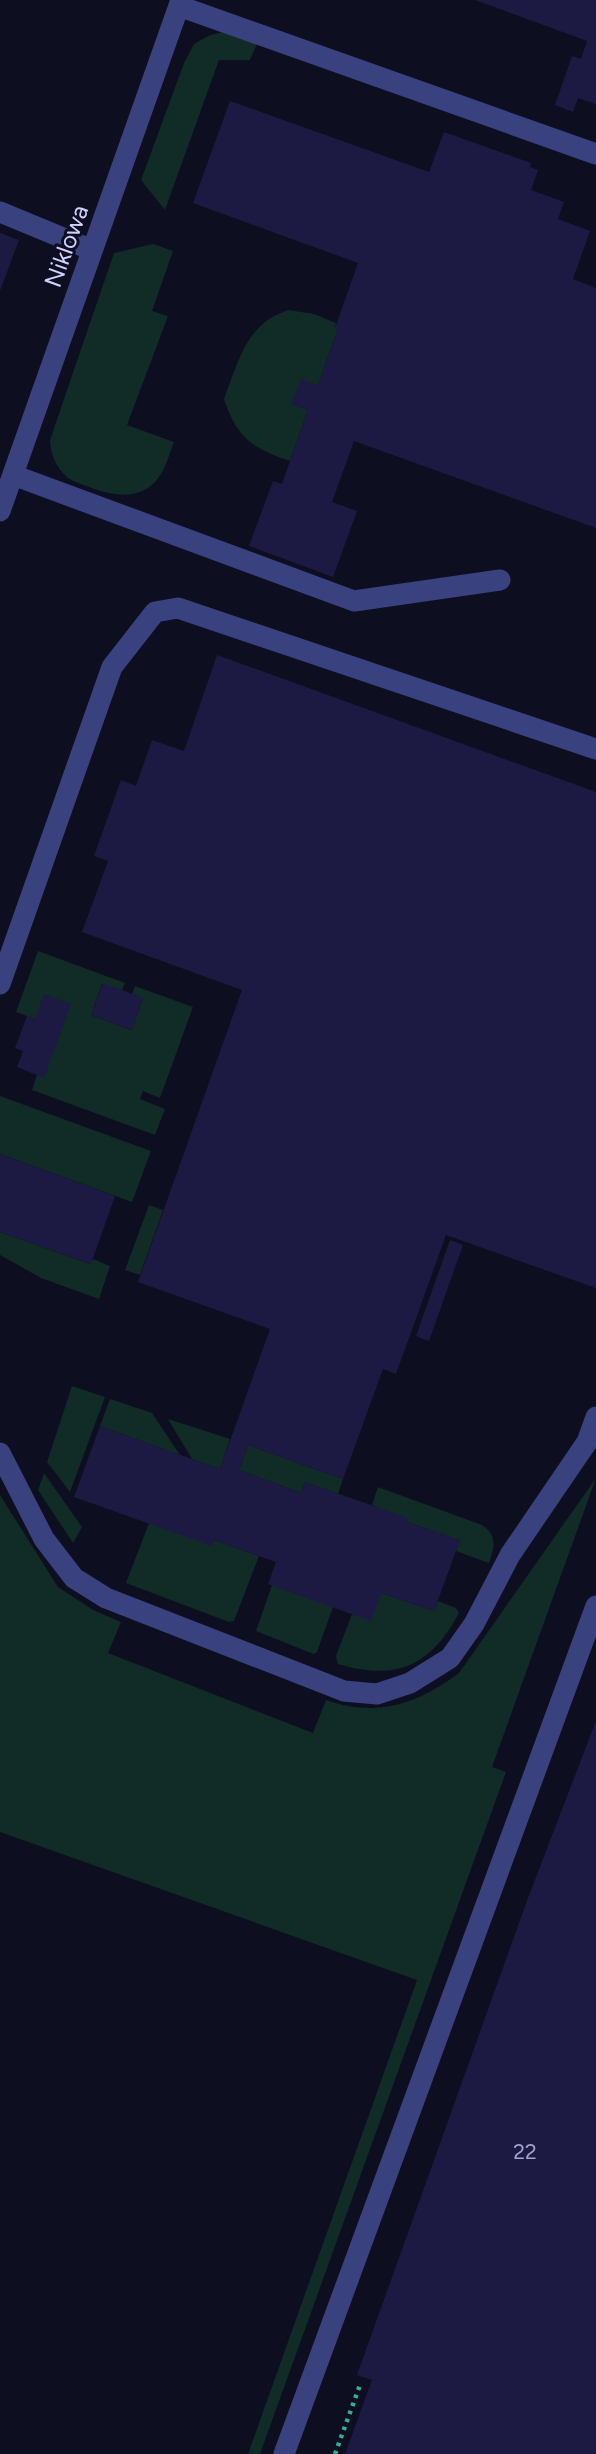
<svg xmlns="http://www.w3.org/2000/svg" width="596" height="2454" font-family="Figtree,sans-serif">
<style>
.green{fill:#112b26}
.building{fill:#1c1a42}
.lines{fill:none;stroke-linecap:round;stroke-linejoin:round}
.path{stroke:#30b194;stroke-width:4.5;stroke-dasharray:3.5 5;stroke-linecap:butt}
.minor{stroke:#39427f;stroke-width:21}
.labels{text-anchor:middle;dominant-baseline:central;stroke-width:6;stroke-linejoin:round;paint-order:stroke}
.number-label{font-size:21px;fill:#a2a3cf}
.street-label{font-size:24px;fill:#cfd1fe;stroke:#0e0e21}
</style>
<rect width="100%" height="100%" fill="#0e0e21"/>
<path class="green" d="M223 32 257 44 250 60H219L165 210 141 180 184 63 194 44 210 35Z
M153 244 173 251 152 311 168 316 127 425 174 442C169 455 165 471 155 482 137 501 110 495 89 487 82 484 74 482 68 478 57 469 50 454 50 440L114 253Z
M288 310 314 314 336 323 335 327 338 329 318 385 292 404 308 410 290 461C252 448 237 438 224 399 239 360 245 325 288 310Z
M38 951 125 983 122 990 102 984 91 1015 131 1030 143 999 132 994 135 986 193 1007 160 1098 143 1091 140 1099 165 1109 155 1135 32 1090 37 1075 35 1019 16 1012Z
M0 1096 151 1151 132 1202 0 1154Z
M149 1205 163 1210 140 1275 125 1270Z
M0 1232 90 1264 93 1259 110 1266 99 1299 41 1278 0 1255Z
M72 1386 105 1397 70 1492 47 1462Z
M110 1399 152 1413 180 1455 100 1426Z
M168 1419 230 1439 220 1469 192 1459Z
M248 1445 343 1479 338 1494 305 1482 301 1493 239 1470Z
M44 1473 82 1527 73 1543 38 1490Z
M596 1478 492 1767 506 1772 260 2454H248L417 1980 0 1832V1495L58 1587 93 1610 121 1622 108 1653 313 1733 326 1700C378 1718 417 1704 459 1673Z
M378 1487 482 1525C497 1535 495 1547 489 1563L456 1551 459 1540 407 1522 372 1505Z
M149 1523 212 1545 214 1540 259 1556 234 1621 229 1622 126 1583Z
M272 1585 333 1607 317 1652 314 1654 306 1651 256 1631Z
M381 1593 434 1611 438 1601 456 1608 459 1613C430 1667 396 1681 338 1664L336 1656 352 1614Z"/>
<path class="building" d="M475 0H596V104L578 98 573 112 555 105 572 56 581 59 587 41Z
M230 101 429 172 444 132 531 163 530 167 538 170 531 190 564 202 558 219 590 231 573 279 596 288V528L354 441 332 502 357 511 333 577 249 546 273 481 282 484 308 410 291 404 301 379 318 385 338 329 335 328 358 263 193 203Z
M0 233 19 240 0 291Z
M217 655 596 792V1288L446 1235 396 1374 383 1369 343 1479 248 1445 239 1470 301 1493 305 1482 408 1518 407 1522 460 1540 434 1611 381 1593 371 1621 268 1584 276 1562 214 1540 212 1546 74 1497 100 1426 220 1469 270 1329 138 1282 242 990 82 932 108 861 94 856 121 780 136 786 152 740 184 751Z
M103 983 143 998 132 1030 91 1015Z
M44 994 71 1004 44 1078 17 1067 23 1051 15 1048 27 1016 35 1019Z
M0 1154 115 1196 91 1264 0 1232Z
M450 1240 463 1245 429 1341 416 1336Z
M596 1721V2454H345L372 2380 357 2375 528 1898Z"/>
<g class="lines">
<path class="path" d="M335 2454 360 2385"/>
<path class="minor" d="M179 6 596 154
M0 212 92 250
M13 475 354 601 500 580
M0 511 181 0
M0 984 112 667 155 612 178 608 596 749
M0 1453 44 1539 74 1578 106 1598 344 1691 377 1694 410 1683 450 1658 474 1624 510 1555 587 1442 596 1417
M284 2454 596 1606"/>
</g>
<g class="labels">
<g class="number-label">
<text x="525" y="2151">22</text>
</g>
<g class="street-label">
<text transform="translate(66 246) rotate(-70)">Niklowa</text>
</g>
</g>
</svg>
